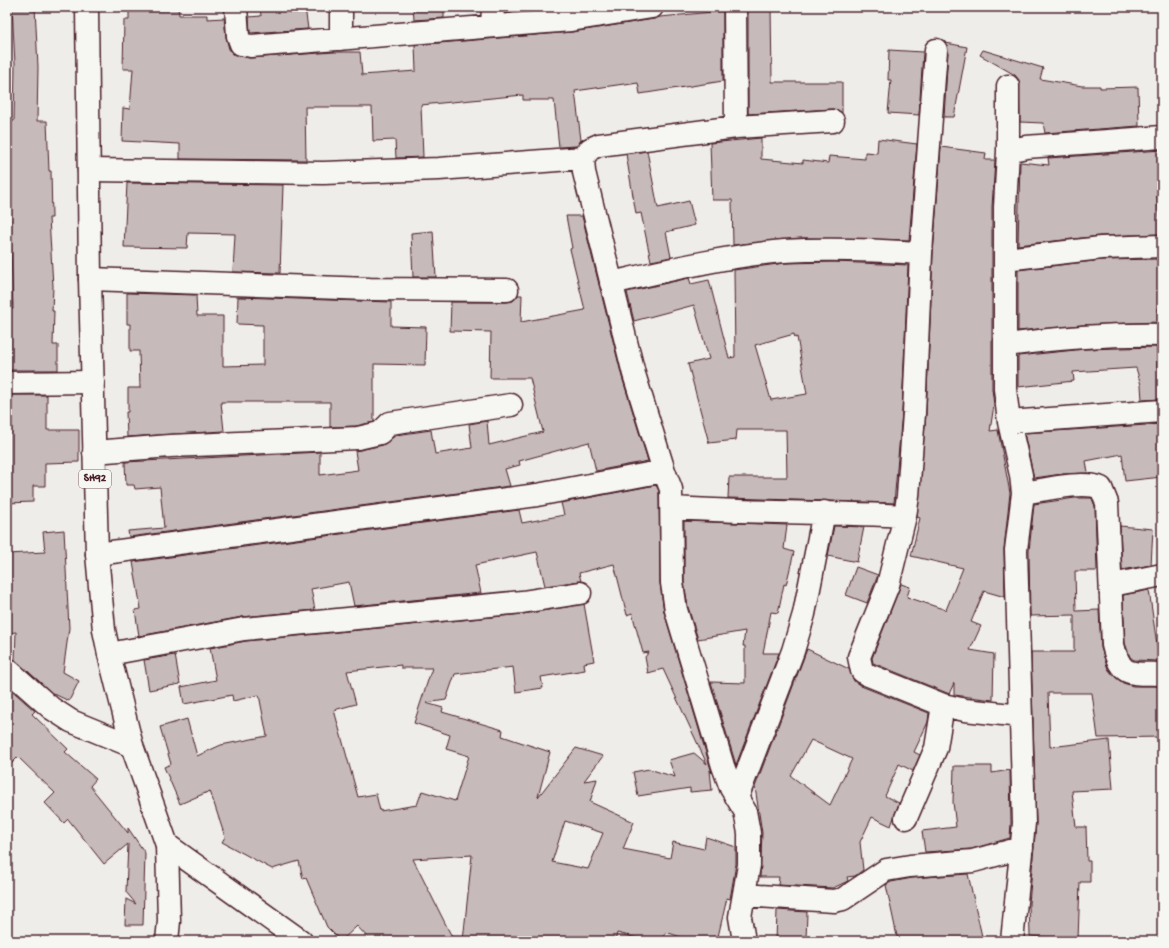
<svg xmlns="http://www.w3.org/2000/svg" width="1169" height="948" font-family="'Gochi Hand',sans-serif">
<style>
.building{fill:#c6babb;stroke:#4a1f2b;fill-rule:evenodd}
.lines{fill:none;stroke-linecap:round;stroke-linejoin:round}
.street-casing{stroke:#4a1f2b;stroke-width:25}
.secondary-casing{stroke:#4a1f2b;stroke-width:25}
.primary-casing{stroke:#4a1f2b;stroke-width:25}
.street{stroke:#f6f6f2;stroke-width:22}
.secondary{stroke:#f6f6f2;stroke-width:22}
.primary{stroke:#f6f6f2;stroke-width:22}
.labels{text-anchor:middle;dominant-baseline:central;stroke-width:3;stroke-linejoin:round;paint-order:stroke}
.shield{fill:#f6f6f2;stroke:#7e6067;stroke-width:1}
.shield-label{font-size:11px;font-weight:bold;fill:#4a1f2b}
</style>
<rect width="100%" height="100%" fill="#efedea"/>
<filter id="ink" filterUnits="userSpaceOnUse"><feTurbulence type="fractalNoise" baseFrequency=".025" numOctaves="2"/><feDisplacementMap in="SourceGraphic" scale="8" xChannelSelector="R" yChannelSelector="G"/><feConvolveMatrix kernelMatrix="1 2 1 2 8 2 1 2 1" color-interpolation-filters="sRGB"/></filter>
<g filter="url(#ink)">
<path class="building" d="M12 7H35L38 67 37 121H47L49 171H51L52 218H49L53 286 52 311H54L53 345H58V370H7V309H13L10 219H7V121H14L15 64Z
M129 7H178L179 15H207V19L224 18 226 37 229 49 233 54 249 58 334 52H360L362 75 416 71 415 45 572 32 654 19 660 17 723 11V81L640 94 638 83 625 85 624 84 575 91 581 140 577 146 559 147 554 100H523V95L421 105 423 157 396 158 395 140 373 141 372 107H305L306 160 180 159V144L122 141 123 108 130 109 133 69H123L124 20H129Z
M260 7H305L308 29 250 33 249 17 261 16Z
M413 7H444V18L414 20Z
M505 7H573L505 13Z
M748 7H771L772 82H842V113L838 110 832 109 748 114Z
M946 43 967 47 954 117H944L948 51Z
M889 50 923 52 919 115 888 113 891 80H888Z
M983 50 1043 68 1040 79 1082 86H1100V88L1138 87 1139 126 1045 133 1043 123 1020 122 1019 80 1015 75 980 55Z
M761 138V159L803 163V160L828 163 829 156 865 159V152L877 153 878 139 917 144 909 240 801 238 733 245 732 200H712L710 143Z
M941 147 986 153 985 160H995L992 207V389L994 405 990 431 998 430 1010 493 1004 549 1005 597 984 591 971 622 981 626 970 650 994 654 993 700 954 695V683L949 694 947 693 873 663 872 658 901 584 910 587 907 597 946 610 963 568 911 556 920 518 917 517 926 414 933 254Z
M1162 150V195L1157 196 1162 234 1100 236 1018 245 1020 162 1049 165 1048 158Z
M647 151 658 208 689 201 695 225 666 232 671 257 651 261 641 213 636 214 626 154Z
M127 183 283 185 280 273 233 272 235 234 188 233 187 248 124 247Z
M566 216H582L622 377 648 461 596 471 589 442 519 461 520 465 505 469 510 486 129 537 128 531 164 528 160 487 135 489 134 485H126L125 462 320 452V475L358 470 355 451 383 445 396 435 431 430 435 454 472 448 469 424 487 421 489 445 543 432 530 378H490L491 332 450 331 451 302H507L513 301 518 295H522L521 322 585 310 570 249 572 248Z
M433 231 436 277H413L411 233Z
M1162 259V307L1158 308V322L1083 325 1018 331V270L1102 260Z
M835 262 908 265 902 412 894 503 728 498 729 477H787L786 430H737L736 440 709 443 688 364 709 359 694 305 634 321 627 292 689 278 691 284 709 280 729 358 735 357 734 270 785 263ZM794 334 795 338 797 337 807 394 771 400 755 345Z
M127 293 196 295 197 316H223V366L263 365V325L237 324 238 297 391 302V326L426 327 425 365 374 364V422L356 426 330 427V402H221L224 431 127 437 126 412H128V388H140L139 351H130V324H127Z
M1157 347V367L1162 366V399L1142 400 1141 385 1136 368 1073 372 1074 381 1018 387V356L1085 349Z
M7 395H47V430H79V462L45 463V486H33V502L7 503Z
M1162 424V477L1125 481 1122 454 1086 461 1088 473 1062 474 1034 478 1024 433Z
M656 485 659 491 660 583 664 612 712 773 710 770 712 790 690 792V788L638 796 633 772 649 769 675 777 669 760 694 753 707 764 663 669 648 673 645 657 649 652 643 653 632 613 627 615 614 564 579 573 581 581 545 586 537 552 475 565 481 593 354 606 349 582 311 589 315 610 242 617 139 636 135 610 141 609 133 562 519 510 522 523 564 515 561 503Z
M1075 498H1092L1095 506 1097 571H1075L1076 611 1099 610 1101 648 1108 669 1115 677 1123 683 1133 686H1159V700H1162V737L1098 738 1092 693H1048L1050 747 1109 740 1113 789 1072 791 1076 827H1086L1087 861H1090V882H1080L1078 940 1030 936 1029 904 1036 823 1031 652H1074V615L1030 616 1029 551 1034 504Z
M684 521 787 525 784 549 794 552 786 585 784 584 778 613 771 612 763 653H779L736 765 711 682 745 683V646H743L745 631 698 639 688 607 684 582Z
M834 526 864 527 857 562 828 556Z
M1120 526 1153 529 1151 565 1122 570Z
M64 530 69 628 63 672 79 681 69 701 52 693 15 660 16 632 7 633V554L45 552 43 532Z
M856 567 878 575 867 603 846 595Z
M1149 590 1158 652 1159 651V661L1134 660 1130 657 1125 643 1123 595Z
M584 604 594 661 584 663 585 670 541 677 543 688 516 692 513 667 455 674 446 700 426 703 443 708 442 712 503 730 502 736 550 752 538 797 576 748 603 756 584 781 597 779 590 802 634 822 623 849 670 858 673 842 704 849 706 837 736 847V864L730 899 727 898 717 941H692L666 932 663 941H650L617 933 615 941H463L472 855 413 859 454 941H371L357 926 341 941 327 927 306 878 303 879 299 861 272 869 222 842 225 837 210 791 180 804 164 767 171 764 160 727 187 719 197 756 221 745 267 736 259 695 233 701 232 695 184 704 181 687 216 680 210 648 246 641 523 614ZM401 665V668H432L414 723 450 735 446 749 469 756 455 801 422 791 417 805 380 811 376 794 358 797 334 710 356 704 347 671ZM565 821 603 833 588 869 552 862Z
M807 649 849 669 854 681 861 686 929 713 928 722 914 752 920 755 913 771 899 764 885 796 899 803 891 826 872 817 860 842 863 870 855 876 847 877 848 881 833 888 778 885 779 877H760L762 833 755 787ZM811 740 852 759 830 805 791 776Z
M175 655 180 684 149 690 144 660Z
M7 686 35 711 32 714 68 749 65 752 96 779 90 786 128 833V828L145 853 143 925H125L126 899 136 904 126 892 128 844 104 864 68 819 64 823 45 803 55 793 18 757 7 768Z
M954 766H992V773L1010 770 1011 823 1010 838 971 849 925 852 922 831 956 827 953 802Z
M968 874 983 941H898L886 885 891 882 912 878Z
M777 910 807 912 806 941H776Z"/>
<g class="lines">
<g class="street-casing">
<path id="street" d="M236 7 238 36 241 44 251 46 571 20 652 7
M492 26 493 7
M341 39V7
M936 50 921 253 914 413 908 496 905 516 888 585 859 657 862 671 866 674 943 705 965 710 1021 716
M1008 86V151
M736 127 833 121
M89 170 323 173 439 169 583 158
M1005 259 1101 248 1162 246
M90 279 370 289 507 290
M611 283C668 270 726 256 784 251 830 248 875 250 921 253
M1006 345C1058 338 1110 334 1162 335
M7 383 93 382
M1009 422 1162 411
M94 452 170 446 358 438 380 433 390 423 511 405
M664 471 671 489 672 583 676 610 723 766 731 788 745 811 749 833V865L740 917 744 941
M1023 493C1043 490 1084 480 1101 488L1107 503 1113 645C1121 679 1132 673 1162 674
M673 508C750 513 828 512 905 516
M97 554 537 495 664 471 634 374 584 172 583 158 590 149 599 145 736 127 735 7
M1112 585 1162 575
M109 654 244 629 522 602 580 593
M737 798 793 651 804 614 824 512
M906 818 936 748 943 705
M744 895 834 901 843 899 886 870 910 866 973 861 1022 848
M1012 941 1024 823 1016 550 1023 493 1021 475 1009 422 1005 389V207L1008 151 1026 147 1162 137"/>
</g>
<g class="secondary-casing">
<path id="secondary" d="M7 669 51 708 71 721 132 746
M167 845 301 941"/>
</g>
<g class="primary-casing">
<path id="primary" d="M87 7 90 279 97 554 104 630 109 654 132 746 167 845 169 921 167 941"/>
</g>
<use href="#street" class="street"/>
<use href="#secondary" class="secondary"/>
<use href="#primary" class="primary"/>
</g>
</g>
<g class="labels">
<rect class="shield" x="79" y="470" width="32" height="18" rx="3"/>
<g class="shield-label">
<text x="95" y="479">SH92</text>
</g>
</g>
<rect width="1169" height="948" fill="none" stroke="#f6f6f2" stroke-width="24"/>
<rect x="12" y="12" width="1145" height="924" fill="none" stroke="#4a1f2b" stroke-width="1.5" filter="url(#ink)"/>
</svg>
